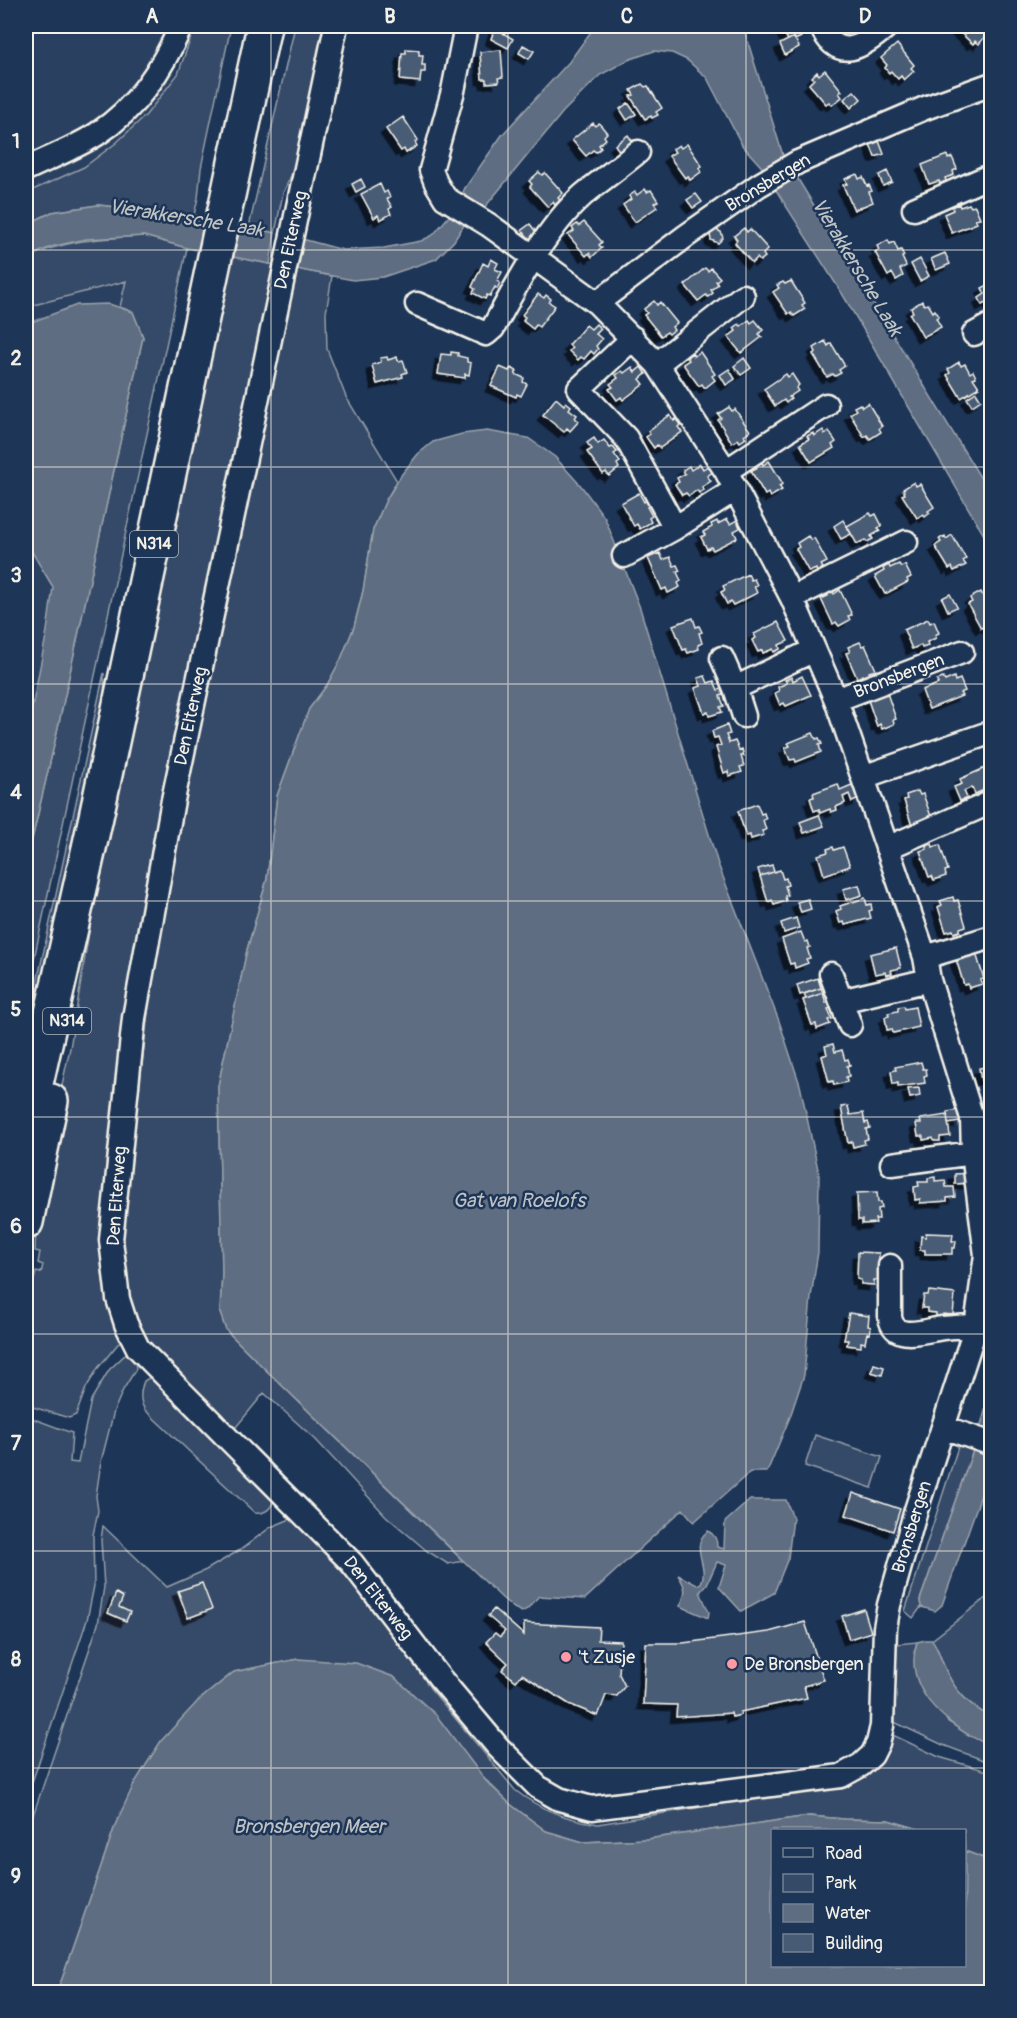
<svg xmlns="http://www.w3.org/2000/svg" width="1017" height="2018" font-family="Pangolin,sans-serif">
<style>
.built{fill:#2a4060}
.green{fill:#354a67;stroke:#949ea8;stroke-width:1.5}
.water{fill:#5e6d82;stroke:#9aa2ab;stroke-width:1.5}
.building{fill:#485b74;stroke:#f4f1e8;stroke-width:1.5;filter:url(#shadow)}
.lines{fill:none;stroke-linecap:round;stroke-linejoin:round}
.street-casing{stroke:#f4f1e8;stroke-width:27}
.primary-casing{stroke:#f4f1e8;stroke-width:38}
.street{stroke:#1d3557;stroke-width:22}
.primary{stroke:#1d3557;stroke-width:33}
.grid{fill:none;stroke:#f4f1e8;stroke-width:1.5;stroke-opacity:0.55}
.poi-dot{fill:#ff9aa2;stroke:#1d3557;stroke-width:2}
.labels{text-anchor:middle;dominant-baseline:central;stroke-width:5;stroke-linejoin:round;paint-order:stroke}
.shield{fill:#1d3557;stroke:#b4b9bc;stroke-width:1.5}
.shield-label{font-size:16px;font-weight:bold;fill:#f4f1e8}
.street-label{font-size:18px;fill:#f4f1e8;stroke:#1d3557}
.poi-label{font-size:18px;fill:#f4f1e8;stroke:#1d3557;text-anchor:start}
.water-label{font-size:20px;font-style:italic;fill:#c0c3c4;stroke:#1d3557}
.neatline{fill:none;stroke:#f4f1e8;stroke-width:2}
.grid-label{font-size:20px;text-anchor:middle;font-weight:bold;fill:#f4f1e8}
</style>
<defs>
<filter id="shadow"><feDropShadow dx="-5.5" dy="5.5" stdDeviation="0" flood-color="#0009"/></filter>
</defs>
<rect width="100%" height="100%" fill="#1d3557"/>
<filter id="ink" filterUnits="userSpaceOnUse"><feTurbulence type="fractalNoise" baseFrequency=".0167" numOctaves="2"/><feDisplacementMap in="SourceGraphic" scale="12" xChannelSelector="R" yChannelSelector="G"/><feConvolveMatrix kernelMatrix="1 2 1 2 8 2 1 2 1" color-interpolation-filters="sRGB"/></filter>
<g filter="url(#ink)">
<path class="built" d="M26 26H183L88 523 26 768Z"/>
<path class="green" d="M195 26H231L201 168 198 198 194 215 98 205 52 212 26 225V193L84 167 116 143 146 115 178 74Z
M295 26H327L297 163 283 193 275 233 249 227Z
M144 236 187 248 26 996V865L55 741 143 337 133 312 120 307 126 281 26 307V258C69 239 98 239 144 236Z
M229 256 280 266 108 1190 122 1339 98 1368 86 1388 76 1415 69 1418 26 1405V1311L36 1272 41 1273 43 1265 38 1263 40 1252 35 1251 37 1201 70 1048 104 841Z
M296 269 332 276 326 313 327 349 346 397 397 481 386 500 373 530 363 591 354 627 341 659 327 685 309 709 277 796 267 879 247 950 218 1086 222 1273 220 1313 226 1330 267 1371 463 1561 448 1564 427 1551 386 1516 316 1440 264 1393 232 1432 151 1349 134 1310 118 1267 121 1210 139 1091 158 926Z
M104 673 105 708 26 1082V1033Z
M128 1352 134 1355 136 1369 123 1390 114 1411 101 1462 96 1496 98 1511 93 1535 94 1586 87 1620 26 1800V1416L72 1433 70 1462 78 1463 91 1400 109 1370Z
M152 1376 274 1500C271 1509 265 1514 255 1513L145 1410C139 1401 140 1391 144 1381Z
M815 1435 882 1457 872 1488 805 1466Z
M959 1444 974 1448 920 1600 921 1607 913 1618 905 1611Z
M293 1518 374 1607 410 1656 430 1688 515 1790C540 1810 566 1819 598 1824L854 1782C873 1771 888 1757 893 1735L939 1757 991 1772V1861L965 1851 964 1830H922L888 1820 844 1819 809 1816 647 1839 583 1842 546 1831 510 1804 487 1781 298 1659 234 1672 198 1701 116 1823 62 1979 56 1992H26V1836L98 1624 104 1587 101 1540 103 1526 167 1587 206 1570 240 1550 271 1527Z
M991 1594V1717C969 1706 953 1689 944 1666 940 1657 938 1648 932 1640Z
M917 1642 914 1653 947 1721 967 1734 991 1746V1763L943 1745 894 1722 897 1644Z"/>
<path class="water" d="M595 26H743L785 162 767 173 742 145 707 78 687 60 672 53 654 51 628 60 600 75 563 112 485 207 464 225 454 241 436 259 383 277 353 280 296 269 302 239 343 250 384 248 421 241 433 235 455 209 465 188 502 135 569 62Z
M793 171 991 495V547L843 295 772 184Z
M98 205 194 215 275 233 270 264 187 248 144 236 86 239 51 247 26 258V225L52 212Z
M109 304 133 312 143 337 55 741 26 865V739L47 631 53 587 26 542V324L77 305Z
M487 431 528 438 555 457 582 487 605 518 640 608 718 864 779 1021 800 1085 819 1174 818 1252 811 1297 804 1375 790 1417 767 1472H750L694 1522 683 1509 585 1599 539 1596 527 1609 522 1612 514 1608 502 1598 267 1371 226 1330 220 1313 222 1273 218 1086 247 950 267 879 277 796 309 709 327 685 341 659 354 627 363 591 373 530 386 500 402 474 418 454 433 442 462 434Z
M991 1391V1467L942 1605 935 1611 921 1607 920 1600 974 1448Z
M750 1500H786L793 1518 788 1558 774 1593 741 1611 719 1587 726 1565 717 1562 707 1584 700 1592 709 1612 708 1618 680 1606C687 1592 686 1587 678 1575L697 1585 701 1583C710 1566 688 1546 708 1531 715 1535 717 1539 717 1547L724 1549 725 1522Z
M926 1640H932C938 1648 940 1657 944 1666 953 1689 969 1706 991 1717V1746C952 1729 901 1692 917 1642Z
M298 1659 356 1663 394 1677 436 1715 486 1781 510 1804 546 1831 583 1842 647 1839 809 1816 844 1819 888 1820 922 1830H772V1966H964L965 1851 991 1861V1992H56L62 1979 116 1823 134 1784 161 1741 198 1701 234 1672Z"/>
<path class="building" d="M780 26H803L806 31 800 34 801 37 795 40 794 37 788 40Z
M953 26H983L986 28 984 31 987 34 979 44 975 41 973 44Z
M495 28 513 39 508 48 491 39Z
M794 37 799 47 785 55 780 44Z
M897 44 914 65 911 68 914 71 904 80 901 76 898 79 891 71 889 73 885 68 887 65 881 58Z
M523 45 534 51 529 59 519 53Z
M406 49 419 50V55H423L422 65H425V72H421L420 82 400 80 402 53H406Z
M501 50 503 77 498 78 499 82 486 83V79H482L480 52Z
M825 70 842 91 839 93 842 97 832 105 829 102 826 104 809 84 814 79 812 77 817 72 819 75Z
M642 84 645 87 648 86 662 108 656 112 658 115 652 118 651 116 645 119 630 96 634 95 631 90Z
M854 91 861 99 851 108 844 99Z
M628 103 636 114 627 120 620 109Z
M403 117 418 140 415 142 417 146 406 153 404 149 401 151 386 129Z
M593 123 595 126 599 123 607 133 604 136 606 139 599 145 601 148 596 152 593 150 586 156 572 140Z
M628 135 635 145 622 155 615 145Z
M879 141 884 154 875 157 870 144Z
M687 144 702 166 699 168 701 172 690 180 688 176 685 178 669 156 675 152 673 149 679 145 681 148Z
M947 155 948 159 952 157 957 169 953 171 954 175 945 178 946 181 940 184 939 181 929 184 922 165Z
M887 171 892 182 883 186 879 175Z
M539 172 542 175 545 173 563 193 558 198 560 200 555 205 553 202 548 207 530 187 532 184 529 181Z
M857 174 859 179 863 177 867 186 869 185 872 191 869 192 873 202 854 210 843 185 847 184 845 179Z
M361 179 365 187 356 192 352 184Z
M380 184 384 193 387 191 390 197 387 199 392 207 389 209 391 214 380 220 378 215 374 218 361 194Z
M645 189 647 192 651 190 658 201 654 203 657 207 635 222 623 205 631 199 629 196 635 192 637 195Z
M696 194 702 202 693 208 687 200Z
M959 204 960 207 969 204 971 207 975 206 980 218 975 219 977 223 952 233 944 214 953 210 952 207Z
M584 222 602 242 599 245 602 248 592 257 589 253 586 256 568 235 574 231 572 228 577 224 579 226Z
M530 224 539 236 532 242 522 230Z
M744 228 747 232 750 229 768 249 763 254 765 257 760 261 757 258 752 263 735 243 737 240 734 236Z
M715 229 721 232 723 238 718 243 711 240 710 234Z
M888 240 890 244 894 242 898 251 901 250 904 256 902 257 906 266 900 269 903 276 896 280 892 273 888 276 875 252 879 250 877 246Z
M945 253 950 264 936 270 931 259Z
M491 259 498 263 495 269 502 272 497 281 500 283 497 289 495 287 490 296 487 295 485 299 473 293 475 289 472 287 483 263 488 266Z
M920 259 929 276 920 281 911 264Z
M705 268 708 271 711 268 720 278 716 281 718 284 711 290 713 293 708 297 706 295 698 301 685 285Z
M791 281 805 303 802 305 805 309 794 316 791 312 788 314 773 292 779 288 777 285 783 282 785 284Z
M992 283V305L989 301 982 305 979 298 985 294 982 288Z
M538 294 544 298 546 295 551 299 549 302 555 306 539 327 536 325 533 329 523 321 525 317 522 315Z
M654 301 657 305 660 302 677 323 672 327 674 330 669 334 667 332 661 336 644 315 647 313 644 309Z
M922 301 924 305 928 304 933 312 935 310 939 316 936 318 941 327 923 337 910 314 913 312 911 308Z
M749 320 751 323 755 320 763 330 759 334 762 337 741 353 728 337 736 331 734 328 739 324 741 326Z
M596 324 601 329 596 334 602 339 596 346 598 349 594 354 591 351 584 359 581 357 578 360 569 351 572 348 569 345 586 325 591 329Z
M825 341 828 346 831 343 845 366 839 370 841 373 835 376 833 374 827 377 813 354 816 352 814 348Z
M451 352 458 353V356L467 358V362L471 363 469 375 465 374V378L438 374 441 354 451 355Z
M700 352 715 374 712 376 715 380 705 388 702 384 699 386 683 364 689 360 687 357 692 353 694 356Z
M387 357 388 360 397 357 398 361 403 360 407 372 402 374 403 377 377 384 372 365 381 362 380 358Z
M744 358 751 368 741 375 734 366Z
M959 362 961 366 965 364 970 373 973 371 976 377 973 378 979 387 961 398 947 375 950 373 948 369Z
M500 367 509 371 511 368 517 371 515 374 524 378 523 382 527 384 521 396 517 394 516 397 491 386Z
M632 367 635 372 641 367 646 374 640 379 644 384 623 400 621 397 617 400 609 389 613 387 610 384 618 378 616 375 622 371 624 373Z
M729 369 735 379 726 385 720 375Z
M786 374 788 377 792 374 799 385 796 388 798 391 789 397 791 399 786 403 784 400 775 406 764 389Z
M976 392 981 400 972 406 967 398Z
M556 398 564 405 566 402 571 406 569 409 577 415 575 418 579 421 570 431 567 428 564 432 543 415Z
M868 403 882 426 879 428 881 432 870 439 867 435 864 437 850 414 856 410 854 407 860 404 862 407Z
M729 407 732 411 735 409 750 431 744 435 746 438 740 442 738 439 732 443 718 420 721 418 718 414Z
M670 415 674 421 676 419 680 425 678 427 682 432 660 448 657 445 654 448 646 437 650 434 648 431Z
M823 430 825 434 829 431 836 442 832 445 834 448 811 462 800 444 809 439 807 436 813 433 814 436Z
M594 438 598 444 604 440 610 448 613 447 617 452 614 454 620 462 617 464 619 468 609 476 606 472 603 474 587 452 592 449 587 443Z
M769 461 783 484 779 486 782 490 770 497 768 493 765 495 751 471 757 468 756 465 762 462 763 465Z
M700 464 703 469 709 465 713 472 707 476 711 481 702 487 704 490 699 493 697 490 689 496 686 493 682 495 675 484 679 482 677 478 685 474 683 470 689 466 691 470Z
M914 482 916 486 920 484 934 507 928 511 930 513 925 517 923 514 917 518 902 495 905 494 903 489Z
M639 493 644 502 647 500 650 506 647 507 652 516 649 518 651 522 640 529 637 524 634 526 621 503Z
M870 513 872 516 876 514 882 526 878 528 880 531 871 536 873 539 867 542 865 540 857 544 847 526Z
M727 519 730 524 737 520 740 528 734 531 737 538 713 550 711 547 707 549 701 537 705 535 703 532 712 527 711 524 717 521 718 524Z
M843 520 851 534 841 539 834 526Z
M952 535 966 559 963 561 966 565 954 571 952 567 949 569 935 546 941 542 939 539 945 536 946 539Z
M808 536 811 540 814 538 827 562 821 565 823 568 817 572 816 569 809 572 796 549 799 547 797 543Z
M660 553 663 560 670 557 674 566 677 565 680 571 677 572 681 581 678 583 680 587 668 593 666 588 662 590 648 558Z
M899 564 901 567 905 565 911 577 907 579 908 582 885 594 875 576 884 571 883 568 889 565 890 568Z
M748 574 751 580 754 579 757 585 754 586 757 593 733 605 731 602 727 604 721 592 725 590 723 586Z
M832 590 834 594 840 590 852 615 848 616 850 620 839 626 836 622 833 624 821 599 828 596 826 593Z
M981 592 983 596 987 594 992 603V626L989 628 987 625 981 628 968 604 972 602 970 598Z
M950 594 957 607 948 611 942 598Z
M693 618 696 627 699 626 702 632 699 633 702 643 698 645 699 649 688 653 686 649 683 650 673 625Z
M928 619 930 623 934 621 939 633 935 635 936 638 927 642 928 646 922 648 921 645 912 649 904 630Z
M778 622 788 641 779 645 780 649 774 652 773 649 763 653 762 650 758 652 752 640 756 638 754 634Z
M860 642 862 646 865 645 876 670 869 672 871 676 864 678 863 675 857 678 846 653 850 652 848 647Z
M705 676 708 683 714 681 718 690 721 689 723 695 720 696 724 706 720 707 722 712 709 716 708 712 704 713 695 688 701 686 698 678Z
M802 676 811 695 786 706 784 703 780 705 775 693 779 691 778 687 787 683 785 680 792 677 793 681Z
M954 677 955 681 960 679 965 691 960 693 962 696 929 709 922 690 938 684 937 680 943 678 945 681Z
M879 692 880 696 887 693 896 719 893 720 894 724 882 729 880 724 877 726 868 700 874 698 873 695Z
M727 725 730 734 726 735 729 743 735 741 739 750 742 749 744 756H741L744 766 740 767 742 772 729 776 728 771 724 773 716 747 721 745 718 737 714 738 712 731Z
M813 733 816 739 819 738 822 744 819 745 821 752 796 762 795 759 790 760 785 748 790 746 788 743Z
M992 765V791L986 793 984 790 975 794 972 787 964 791 967 798 960 801 954 787 962 784 960 779Z
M838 784 840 790 854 784 859 799 852 802 849 794 843 797 845 803 836 807 837 810 831 812 830 809 820 813 819 809 814 811 810 798 814 797 813 793Z
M918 791 920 795 923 794 932 819 912 826 904 800 907 799 906 795Z
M757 804 761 814 764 813 766 819 763 820 766 830 762 831 764 835 751 839 750 835 746 836 738 811Z
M819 815 824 826 804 833 800 822Z
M932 844 933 847 940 845 948 870 945 871 946 876 934 880 932 876 929 877 920 851 927 849 926 846Z
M833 847 834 850 843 847 850 866 824 875 818 855 828 852 827 849Z
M772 865 774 872 760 876 758 869Z
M780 870 783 879 786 878 788 885 785 886 788 895 785 896 786 901 774 905 772 900 768 902 760 876Z
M859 885 862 895 846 900 843 889Z
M953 897 954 901 958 900 966 926 960 928V931L954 933 953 930 946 932 938 907 942 905 940 901Z
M865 898 867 905 871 904 872 910 869 911 871 918 845 925 844 922 840 923 836 911 841 909 840 906Z
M808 899 811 909 801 912 797 902Z
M796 918 799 928 784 933 781 923Z
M801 932 805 942 808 941 810 947 807 948 810 958 806 959 808 963 795 968 794 963 790 964 782 939Z
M896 948 901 968 891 970 892 974 886 975 885 972 875 974 870 954Z
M976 953 984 979 980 980 982 984 969 988 968 984 964 985 956 959Z
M818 978 821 988 800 995 797 985Z
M821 988 823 993 806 999 804 994Z
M823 993 826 1003 830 1002 832 1008 828 1009 832 1019 828 1020 830 1024 817 1029 816 1024 812 1025 803 1000Z
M904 1006 905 1009 915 1007 919 1027 893 1033 892 1029 887 1030 885 1017 889 1016 888 1013 898 1011V1007Z
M833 1044 835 1052 842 1050 845 1060 848 1059 850 1065 847 1066 849 1076 846 1077 847 1082 834 1085 833 1081 829 1082 822 1056 827 1054 825 1046Z
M989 1060H992V1077L981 1080 979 1068 985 1067 986 1070 991 1069Z
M921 1062 923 1069H926L927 1075 924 1076 925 1083 898 1087V1083L893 1084 891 1071 896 1070 895 1067Z
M919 1088 920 1096 910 1098 908 1089Z
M848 1106 850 1115 863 1113 865 1123 868 1122 870 1128 866 1129 868 1139 864 1140 865 1144 853 1147 852 1142 848 1143 841 1107Z
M958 1110 960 1122 948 1124 947 1112Z
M947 1115 950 1136 940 1137V1141H934L933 1138 923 1140V1136H918L916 1123H921L920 1119Z
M970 1173 971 1183 955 1184V1174Z
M935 1177V1181L945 1180 946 1187H954L955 1197 947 1198V1201L920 1203V1199L915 1200 914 1187 919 1186 918 1182H928V1178Z
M877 1192 878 1202H881L882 1208 878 1209 879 1219H875L876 1223 862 1224V1220H858L857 1193Z
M926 1233 953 1234 952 1241H956L955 1248H952V1254H925V1250H920L921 1236 926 1237Z
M858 1252 879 1253V1263L882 1264V1270H878V1280H874V1285L861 1284V1280L857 1279Z
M929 1291 955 1294 953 1315 943 1314V1317L936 1316V1313L927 1312V1308H922L924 1295H928Z
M849 1313 869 1316 868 1326 871 1327 870 1334 867 1333 865 1343 861 1342V1347L847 1345 848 1340H844Z
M874 1364 884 1367 882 1375 871 1372Z
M853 1493 900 1509 893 1531 846 1515Z
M202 1583 212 1609 188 1618 178 1591Z
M116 1593 123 1597 119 1607 130 1612 126 1621 108 1613Z
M494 1609 524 1635V1623L599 1627 598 1640 621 1641 619 1674 625 1686 617 1696 606 1695 598 1716 569 1704 522 1674 516 1681 502 1670 508 1663 486 1642 495 1633 500 1637 505 1631 488 1616Z
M864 1609 871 1632 849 1639 842 1616Z
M805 1622 824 1680 804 1686 807 1698 740 1712 741 1715 732 1717 731 1713 676 1717 677 1705 643 1704 646 1643H683L769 1632Z"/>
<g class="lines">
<g class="street-casing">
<path id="street" d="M336 26 173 800 134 1018 111 1240 118 1299 126 1324 138 1348 352 1563 440 1678 498 1747 538 1787 559 1799 592 1808 841 1776 861 1765 872 1755 878 1743 882 1726 885 1628 889 1605 916 1510 976 1326 986 1255 973 1153 972 1118 929 980 925 957 836 700 792 598 726 471 657 364 597 303 686 236 759 185 798 162 925 108 992 84
M466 26 453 91 431 170 436 183 445 198 489 225 597 303
M821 26C838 64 863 47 887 26
M26 169C49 158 75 148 97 134 137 108 162 69 181 26
M914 209 992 175
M417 304 486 334 493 328C517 284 546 228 583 195 601 180 620 167 638 152
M974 334 992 324
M633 338 579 389 626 438 675 528
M657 364 743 296
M726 471 826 405
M624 556 675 528 736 489
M792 598 906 542
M722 658 735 688 744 716
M735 688 814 650
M836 700 962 652
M863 777 992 732
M887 848 992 802
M925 957 992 937
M831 974 850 1025
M841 1001 929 980
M892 1164 973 1153
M890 1266V1317C894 1343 925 1330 943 1328 954 1327 965 1326 976 1326
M943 1427 992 1444"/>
</g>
<g class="primary-casing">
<path id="primary" d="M26 1128 96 817 264 26
M26 1222 51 1101"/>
</g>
<use href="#street" class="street"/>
<use href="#primary" class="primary"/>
</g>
</g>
<path class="grid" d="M271 26V1992M508 26V1992M746 26V1992M26 250H992M26 467H992M26 684H992M26 901H992M26 1117H992M26 1334H992M26 1551H992M26 1768H992"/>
<g class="poi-dot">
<circle cx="566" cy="1657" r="6"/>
<circle cx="732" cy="1664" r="6"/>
</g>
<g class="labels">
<g class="shield">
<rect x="130" y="531" width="48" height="26" rx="4.5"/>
<rect x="43" y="1008" width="48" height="26" rx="4.5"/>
</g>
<g class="shield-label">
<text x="154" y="544">N314</text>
<text x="67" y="1021">N314</text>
</g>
<g class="street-label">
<text transform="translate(768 183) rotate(-31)">Bronsbergen</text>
<text transform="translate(291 240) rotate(-78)">Den Elterweg</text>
<text transform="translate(899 676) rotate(-21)">Bronsbergen</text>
<text transform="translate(191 716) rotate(-78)">Den Elterweg</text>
<text transform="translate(117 1196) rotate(-86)">Den Elterweg</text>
<text transform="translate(912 1527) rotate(-73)">Bronsbergen</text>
<text transform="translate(378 1598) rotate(52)">Den Elterweg</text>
</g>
<g class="poi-label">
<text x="578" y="1657">'t Zusje</text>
<text x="744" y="1664">De Bronsbergen</text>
</g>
<g class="water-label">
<text transform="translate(186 218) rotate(9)">Vierakkersche Laak</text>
<text transform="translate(857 267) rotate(59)">Vierakkersche Laak</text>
<text x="519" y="1200">Gat van Roelofs</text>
<text x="309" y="1826">Bronsbergen Meer</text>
</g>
</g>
<rect width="1017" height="2018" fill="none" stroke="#1d3557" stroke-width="66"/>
<rect x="771" y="1829" width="195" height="138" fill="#1d3557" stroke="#738091" stroke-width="1.5"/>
<rect x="783" y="1848" width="30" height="9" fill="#1d3557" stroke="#738091" stroke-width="1.5"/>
<text x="825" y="1859" font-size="18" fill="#f4f1e8">Road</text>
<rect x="783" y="1874" width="30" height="18" fill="#354a67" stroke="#738091" stroke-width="1.5"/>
<text x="825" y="1889" font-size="18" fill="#f4f1e8">Park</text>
<rect x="783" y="1904" width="30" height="18" fill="#5e6d82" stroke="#738091" stroke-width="1.5"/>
<text x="825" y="1919" font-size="18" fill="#f4f1e8">Water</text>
<rect x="783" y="1934" width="30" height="18" fill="#485b74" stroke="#738091" stroke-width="1.5"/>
<text x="825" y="1949" font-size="18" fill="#f4f1e8">Building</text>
<rect x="33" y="33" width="951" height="1952" class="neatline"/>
<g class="grid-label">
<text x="152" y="23">A</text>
<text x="390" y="23">B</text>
<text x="627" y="23">C</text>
<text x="865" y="23">D</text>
<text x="16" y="148">1</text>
<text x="16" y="365">2</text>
<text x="16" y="582">3</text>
<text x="16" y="799">4</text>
<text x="16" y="1016">5</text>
<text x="16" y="1233">6</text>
<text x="16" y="1450">7</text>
<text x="16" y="1666">8</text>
<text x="16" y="1883">9</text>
</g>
</svg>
